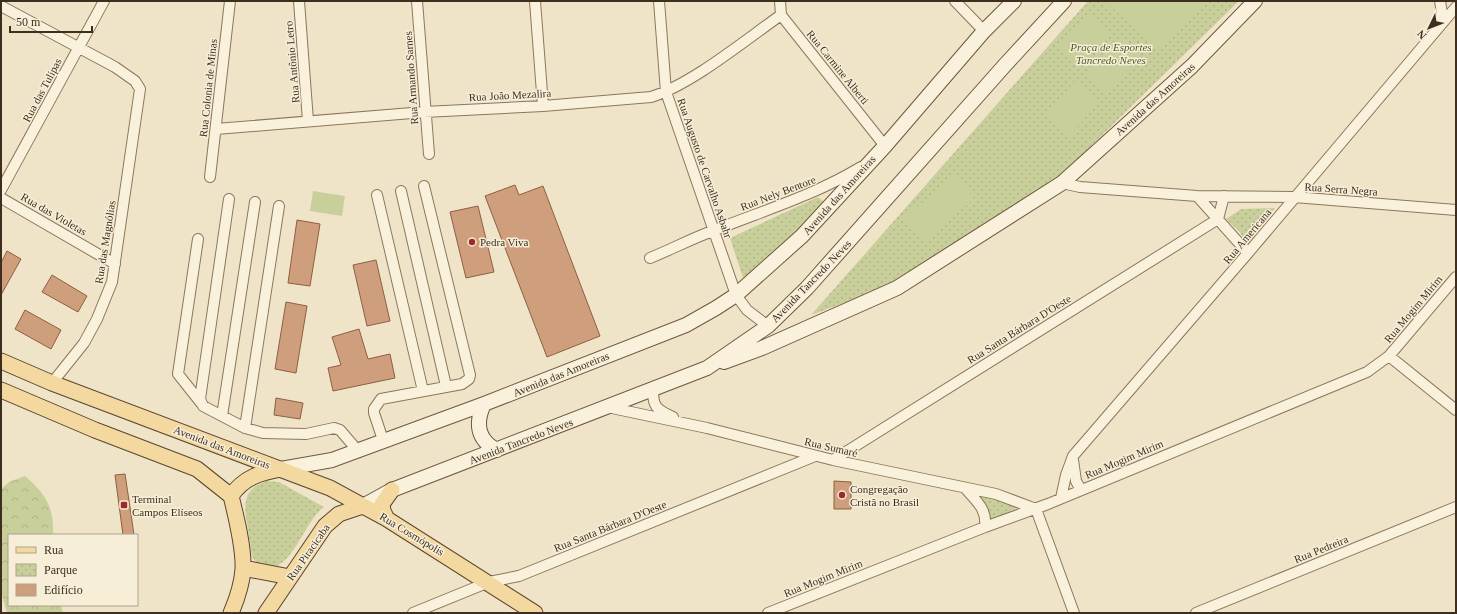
<svg xmlns="http://www.w3.org/2000/svg" width="1457" height="614" font-family="Georgia,serif">
<style>
.forest{fill:url(#forest-crowns)}
.park{fill:url(#park-dots)}
.pitch{fill:#c9cf9b}
.building{fill:#cf9f7d;stroke:#8d5f41}
.lines{fill:none;stroke-linecap:round;stroke-linejoin:round}
.street-casing{stroke:#8d765c;stroke-width:12}
.secondary-casing{stroke:#6f573f;stroke-width:16}
.primary-casing{stroke:#5b4430;stroke-width:17}
.street{stroke:#faf1dc;stroke-width:10}
.secondary{stroke:#faf1dc;stroke-width:14}
.primary{stroke:#f3d9a0;stroke-width:15}
.poi-dot{fill:#9e2a2b;stroke:#f7eed8;stroke-width:1.5}
.labels{text-anchor:middle;dominant-baseline:central;stroke-width:3;stroke-linejoin:round;paint-order:stroke}
.park-label{font-size:11px;font-style:italic;fill:#4d5a26;stroke:#f7eed8}
.street-label{font-size:11px;fill:#3d2e20;stroke:#f7eed8}
.poi-label{font-size:11px;fill:#3d2e20;stroke:#f7eed8;text-anchor:start}
</style>
<defs>
<pattern id="forest-crowns" width="20" height="18" patternUnits="userSpaceOnUse"><rect width="20" height="18" fill="#c9cf9b"/><path d="M2 6a3 3 0 1 1 6 0M12 15a3 3 0 1 1 6 0" fill="none" stroke="#aeb285"/></pattern>
<pattern id="park-dots" width="8" height="8" patternUnits="userSpaceOnUse"><rect width="8" height="8" fill="#c9cf9b"/><path d="M2 2h.1M6 6h.1" fill="none" stroke="#aeb285" stroke-width="1.8" stroke-linecap="round"/></pattern>
</defs>
<rect width="100%" height="100%" fill="#f0e4c8"/>
<path class="forest" d="M25 476C46 494 54 507 53 535H9V605H61L63 613H7L1 592V489L9 482Z"/>
<path class="park" d="M1088 1H1239L1052 184 895 284 811 315Z
M818 197 826 204 793 237 744 281 730 238Z
M1275 208 1248 245 1239 231 1226 219 1241 209Z
M267 481 279 482 324 507C305 521 295 562 272 568 266 566 259 565 255 561 250 555 251 544 249 536 246 514 237 489 267 481Z
M977 494 1020 506 989 523 990 516Z"/>
<path class="pitch" d="M1104 1H1207L1160 51Z
M1088 14 1110 31 1078 67 1058 47Z
M1120 39 1139 57 1106 91 1085 72Z
M1076 80 1100 102 1069 136 1044 114Z
M955 174 974 199 924 241 903 219Z
M313 191 345 196 342 216 310 211Z"/>
<path class="building" d="M515 185 519 195 543 186 600 336 547 357 485 196Z
M478 206 494 272 466 278 450 212Z
M297 220 320 224 310 286 288 283Z
M7 251 21 259 1 295V263Z
M376 260 390 321 367 326 353 265Z
M52 275 87 296 78 312 42 292Z
M286 302 307 306 296 373 275 369Z
M25 310 61 330 51 349 15 329Z
M359 329 368 359 390 354 395 378 333 391 328 368 341 365 332 337Z
M276 398 303 403 300 419 274 415Z
M125 474 131 514 134 535H123L115 475Z
M834 481 851 482V509H834Z"/>
<g class="lines">
<g class="street-casing">
<path id="street" d="M299 1 308 121
M417 1 429 154
M535 1 543 106
M659 1 666 92 736 295 747 310 768 326
M780 1 781 15 885 146
M955 1 984 31
M1 6 115 67 135 81 140 89 112 282 97 319 84 343 52 383
M1438 24 1442 13 1440 1
M216 129 424 112 543 106 651 97C692 84 744 41 781 15
M210 177 230 1
M1062 183 1080 187 1197 196 1294 197 1456 210
M1 190 104 1
M401 191 446 386
M377 195 423 391
M1197 196 1248 253
M1 198 115 264
M229 199 200 399 203 406 245 428 263 433 306 434 334 428 340 430 358 451
M1218 219 1224 196
M198 239 178 374 201 403
M650 258C672 249 693 238 715 230 765 210 815 195 861 167
M1389 356 1456 410
M654 387C651 406 657 410 673 417
M607 407 707 428 833 460 996 494 1036 509 1074 613
M222 416 255 202
M245 428 279 206
M383 440 374 413V409L381 399 462 384 469 379 470 375 424 186
M833 460 1218 219
M1073 460 1076 481 1081 490
M966 489C977 502 987 509 985 527
M1061 498 1066 475 1073 456 1248 253 1456 7
M413 613 489 582 519 576 815 456
M768 613 985 527 1048 504 1367 372 1389 356 1456 277
M1196 613 1456 507"/>
</g>
<g class="secondary-casing">
<path id="secondary" d="M724 362 762 348 897 288 1062 183 1192 66 1255 1
M484 404C475 423 477 440 497 450
M281 469 332 460 484 404 686 325 716 308 736 295 802 236 885 146 984 31 1014 1
M363 506 392 490 707 368 768 326 807 288 1005 65 1064 1"/>
</g>
<g class="primary-casing">
<path id="primary" d="M1 361 52 383 330 488 387 519 535 613
M1 390 95 430 197 469 231 496
M231 496C244 477 260 473 281 469
M387 519 383 511 382 504 392 490
M243 568 290 577
M231 613C237 599 242 584 243 569 244 548 236 516 231 496
M266 613 325 526 339 514 363 506"/>
</g>
<use href="#street" class="street"/>
<use href="#secondary" class="secondary"/>
<use href="#primary" class="primary"/>
</g>
<g class="poi-dot">
<circle cx="472" cy="242" r="4"/>
<circle cx="842" cy="495" r="4"/>
<rect x="120" y="501" width="8" height="8" rx="2"/>
</g>
<g class="labels">
<g class="park-label">
<text x="1111" y="47">Praça de Esportes<tspan x="1111" dy="13">Tancredo Neves</tspan></text>
</g>
<g class="street-label">
<text transform="translate(292 62) rotate(-95)">Rua Antônio Letro</text>
<text transform="translate(838 67) rotate(51)">Rua Carmine Alberti</text>
<text transform="translate(411 78) rotate(-94)">Rua Armando Sarnes</text>
<text transform="translate(208 88) rotate(-84)">Rua Colonia de Minas</text>
<text transform="translate(42 90) rotate(-62)">Rua das Tulipas</text>
<text transform="translate(510 95) rotate(-3)">Rua João Mezalira</text>
<text transform="translate(1155 99) rotate(-42)">Avenida das Amoreiras</text>
<text transform="translate(705 168) rotate(71)">Rua Augusto de Carvalho Asbahr</text>
<text transform="translate(1341 189) rotate(4)">Rua Serra Negra</text>
<text transform="translate(778 193) rotate(-21)">Rua Nely Bentore</text>
<text transform="translate(839 195) rotate(-48)">Avenida das Amoreiras</text>
<text transform="translate(54 214) rotate(30)">Rua das Violetas</text>
<text transform="translate(1247 236) rotate(-50)">Rua Americana</text>
<text transform="translate(105 242) rotate(-81)">Rua das Magnólias</text>
<text transform="translate(811 281) rotate(-46)">Avenida Tancredo Neves</text>
<text transform="translate(1413 309) rotate(-50)">Rua Mogim Mirim</text>
<text transform="translate(1019 329) rotate(-32)">Rua Santa Bárbara D'Oeste</text>
<text transform="translate(561 374) rotate(-22)">Avenida das Amoreiras</text>
<text transform="translate(521 441) rotate(-21)">Avenida Tancredo Neves</text>
<text transform="translate(222 447) rotate(21)">Avenida das Amoreiras</text>
<text transform="translate(831 447) rotate(13)">Rua Sumaré</text>
<text transform="translate(1124 459) rotate(-23)">Rua Mogim Mirim</text>
<text transform="translate(610 526) rotate(-22)">Rua Santa Bárbara D'Oeste</text>
<text transform="translate(412 534) rotate(31)">Rua Cosmópolis</text>
<text transform="translate(1321 549) rotate(-22)">Rua Pedreira</text>
<text transform="translate(308 552) rotate(-55)">Rua Piracicaba</text>
<text transform="translate(823 578) rotate(-22)">Rua Mogim Mirim</text>
</g>
<g class="poi-label">
<text x="480" y="242">Pedra Viva</text>
<text x="850" y="489">Congregação<tspan x="850" dy="13">Cristã no Brasil</tspan></text>
<text x="132" y="499">Terminal<tspan x="132" dy="13">Campos Elíseos</tspan></text>
</g>
</g>
<rect width="1457" height="614" fill="none" stroke="#3d2e20" stroke-width="4"/>
<rect x="8" y="534" width="130" height="72" fill="#f7eed8" stroke="#ada18e"/>
<rect x="16" y="547" width="20" height="6" fill="#f3d9a0" stroke="#ada18e"/>
<text x="44" y="554" font-size="12" fill="#3d2e20">Rua</text>
<rect x="16" y="564" width="20" height="12" fill="url(#park-dots)" stroke="#ada18e"/>
<text x="44" y="574" font-size="12" fill="#3d2e20">Parque</text>
<rect x="16" y="584" width="20" height="12" fill="#cf9f7d" stroke="#ada18e"/>
<text x="44" y="594" font-size="12" fill="#3d2e20">Edifício</text>
<g transform="translate(1429 28) rotate(227)" stroke="#f7eed8" stroke-width="3" paint-order="stroke">
<path d="M0-3L7 15L0 10L-7 15Z" fill="#3d2e20"/>
<text y="-6" font-size="11" font-weight="bold" text-anchor="middle" fill="#3d2e20">N</text>
</g>
<path d="M10 26v6h82v-6" fill="none" stroke="#3d2e20" stroke-width="2"/>
<text x="16" y="26" font-size="12" fill="#3d2e20" stroke="#f7eed8" stroke-width="3" paint-order="stroke">50 m</text>
</svg>
